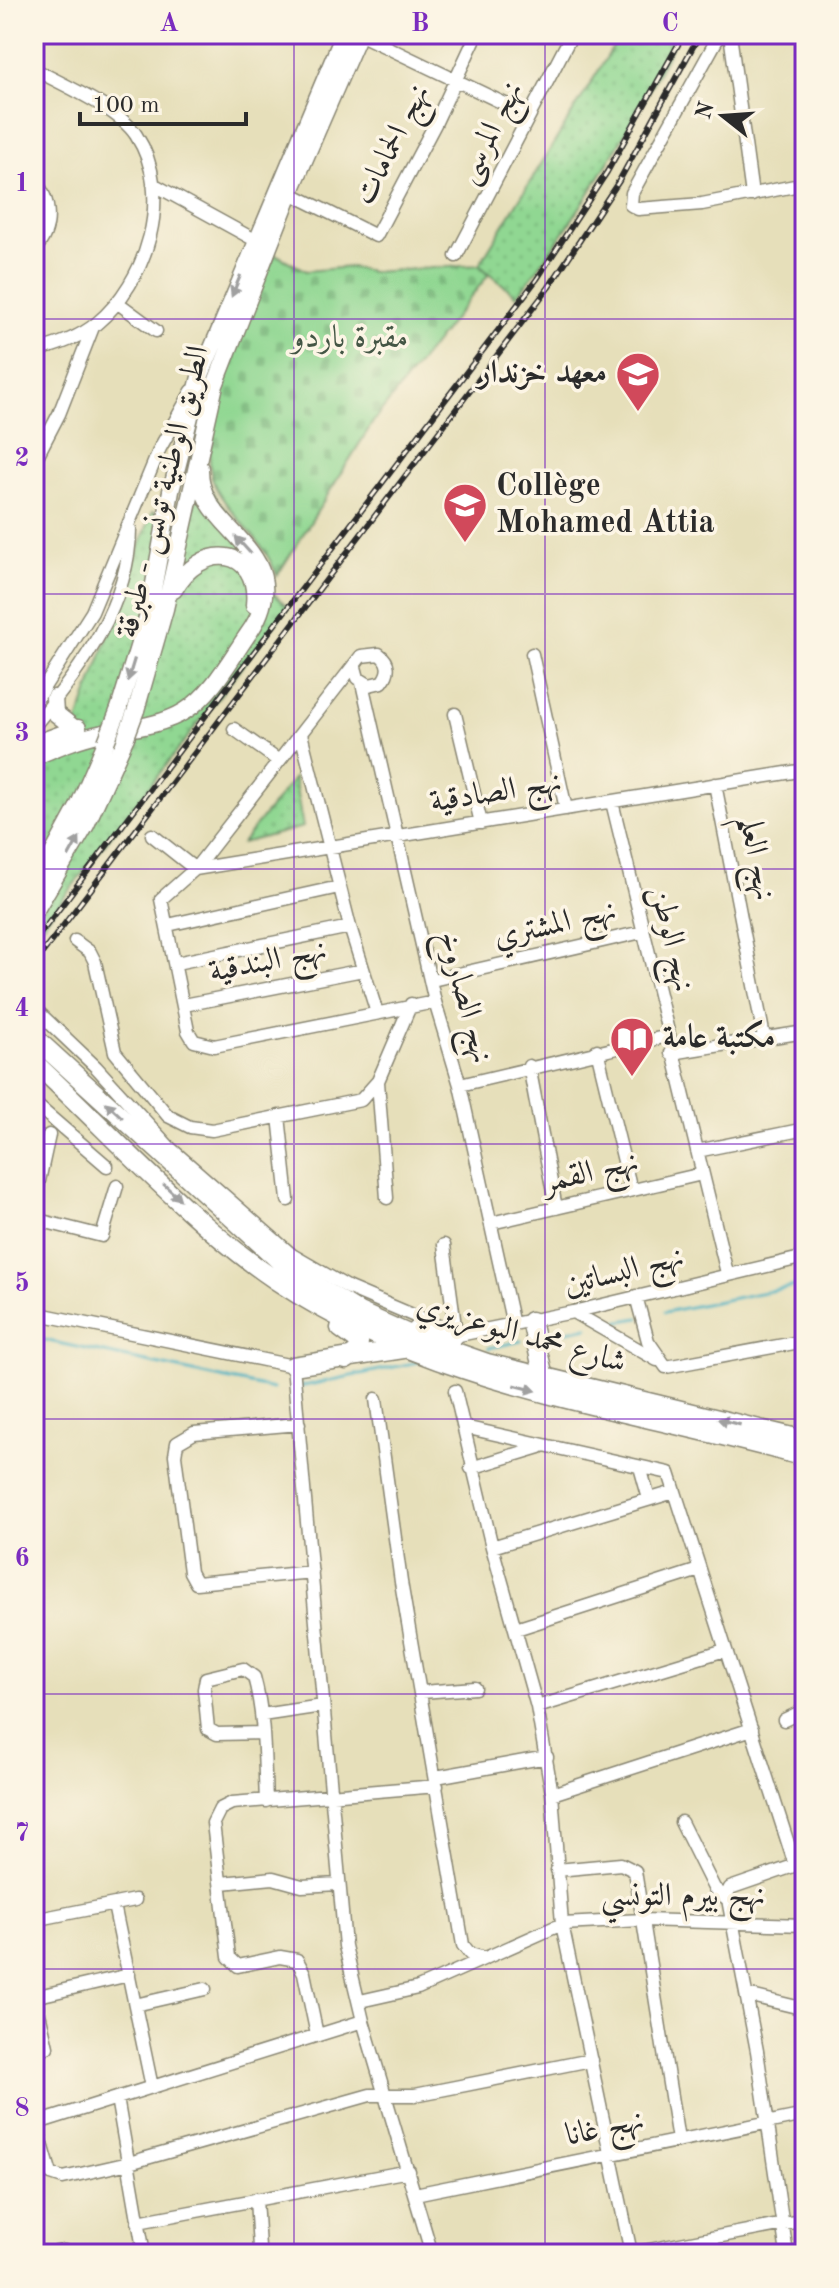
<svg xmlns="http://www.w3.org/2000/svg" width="839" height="2288" font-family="'Old Standard TT',Amiri,serif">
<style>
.grass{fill:url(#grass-dots);stroke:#5e815e;stroke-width:2}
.cemetery{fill:url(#cemetery-stones);stroke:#5e815e;stroke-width:2}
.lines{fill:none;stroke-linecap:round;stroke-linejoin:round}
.stream{stroke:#43afc0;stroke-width:3}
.minor-casing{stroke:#888572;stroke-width:15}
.major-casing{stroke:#888572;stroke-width:19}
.highway-casing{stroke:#888572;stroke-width:21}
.minor{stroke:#fff;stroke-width:12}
.major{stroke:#fff;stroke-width:16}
.highway{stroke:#fff;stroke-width:18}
.rail-casing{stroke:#2b2b2b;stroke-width:6}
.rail{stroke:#fcf5e5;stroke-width:3;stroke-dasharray:9;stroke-linecap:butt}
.major-bridge-casing{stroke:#888572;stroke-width:19;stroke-linecap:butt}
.major-bridge{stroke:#fff;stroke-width:16}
.oneway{fill:#a0a0a0}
.grid{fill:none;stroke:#7b2cbf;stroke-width:2;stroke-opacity:0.55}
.labels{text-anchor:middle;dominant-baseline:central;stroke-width:7;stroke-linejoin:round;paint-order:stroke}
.street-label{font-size:32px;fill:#2b2b2b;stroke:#fcf5e5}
.park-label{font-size:32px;fill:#445645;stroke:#fcf5e5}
.poi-label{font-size:32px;font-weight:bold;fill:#2b2b2b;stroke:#fcf5e5;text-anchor:start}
.neatline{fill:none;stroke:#7b2cbf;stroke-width:3}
.grid-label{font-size:26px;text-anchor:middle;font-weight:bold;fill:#7b2cbf}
</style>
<defs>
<pattern id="grass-dots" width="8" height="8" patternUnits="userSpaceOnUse" patternTransform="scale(2)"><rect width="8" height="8" fill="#90d792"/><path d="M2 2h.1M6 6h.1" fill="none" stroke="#7cb97e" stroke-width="1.8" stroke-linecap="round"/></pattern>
<pattern id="cemetery-stones" width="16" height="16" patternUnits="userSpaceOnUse" patternTransform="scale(2)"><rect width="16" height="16" fill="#90d792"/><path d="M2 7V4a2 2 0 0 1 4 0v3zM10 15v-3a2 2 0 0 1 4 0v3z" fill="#7cb97e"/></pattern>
</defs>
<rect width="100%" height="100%" fill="#fcf5e5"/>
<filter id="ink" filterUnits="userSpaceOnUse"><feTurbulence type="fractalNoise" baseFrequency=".0125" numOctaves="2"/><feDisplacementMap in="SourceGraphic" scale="16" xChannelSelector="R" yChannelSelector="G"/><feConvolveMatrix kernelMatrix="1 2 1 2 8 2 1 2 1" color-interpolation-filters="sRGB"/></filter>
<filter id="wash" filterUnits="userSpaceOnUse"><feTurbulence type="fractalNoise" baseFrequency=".006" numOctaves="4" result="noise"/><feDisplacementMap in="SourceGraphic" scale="32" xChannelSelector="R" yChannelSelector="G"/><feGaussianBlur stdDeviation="1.8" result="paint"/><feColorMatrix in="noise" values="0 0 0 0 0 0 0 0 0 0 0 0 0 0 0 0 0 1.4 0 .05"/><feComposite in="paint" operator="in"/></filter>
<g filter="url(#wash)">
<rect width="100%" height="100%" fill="#e6dfba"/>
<path class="grass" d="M621 34H678C632 126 581 215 517 296L479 265Z
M206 480C224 520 271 545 272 592L288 607 34 936V766L69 747 152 512 187 521Z
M294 778 303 827 242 843Z"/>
<path class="cemetery" d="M275 254 306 271 351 267 371 272 479 265 488 275 373 422 277 576C263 537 233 521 215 486 191 437 254 303 275 254Z"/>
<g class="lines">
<path class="stream" d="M665 1312 805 1284
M603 1324 639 1318
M541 1336 588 1327
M34 1338 273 1389
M489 1348 521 1341
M299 1387 418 1362"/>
</g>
</g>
<g filter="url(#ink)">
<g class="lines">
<g class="minor-casing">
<path id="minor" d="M359 34 528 115
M720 34 632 193 631 205 638 209 702 204 805 184
M730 34 752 195
M34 69C63 85 118 108 136 135 175 195 147 282 96 324 79 338 55 346 34 351
M34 180C52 201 53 230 34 250
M153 184 255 240
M290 193 376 236 435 124 477 34
M456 256 572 34
M118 303 156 331
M34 462 59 414 93 327
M532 654 566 809
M355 667 358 678 369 685 382 682C390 672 390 662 379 654L361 656 195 869 161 899 188 1031 194 1041 214 1046 435 1002
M362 683 435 1002 460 1085 513 1325
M34 703 92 612 160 448 192 391
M455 714 481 823
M34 726C80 671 130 603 130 529
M234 729 279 761
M301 734 350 927 377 1013
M715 784 764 1037
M612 802 727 1273
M152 835 195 869 805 770
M168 925 339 887
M75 941 90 952 95 962 115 1052 168 1116 190 1127 212 1130 361 1100 378 1081 411 1004
M176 963 350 927
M432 980 642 932
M184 1005 363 970
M34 1008 96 1067 170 1148 292 1255 349 1288 443 1328
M597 1050 631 1190
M671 1053 805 1032
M529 1066 556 1208
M378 1082 387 1198
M460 1085 668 1036
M34 1103 107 1166
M279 1116 288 1200
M697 1151 805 1129
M34 1204 49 1135
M34 1219 102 1236 117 1186
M491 1223 702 1174
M444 1245 456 1333
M636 1296 648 1341 666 1367 805 1341
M573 1312 657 1360
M34 1313 293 1366 345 1946 363 2021 432 2254
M454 1336 573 1312 805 1257
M455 1391 492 1547 537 1707 552 1794 562 1924 631 2253
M376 1399 401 1582 463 1945 470 1954 481 1957
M299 1424 194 1433 177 1443 175 1455 190 1572 196 1583 312 1572
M464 1427 669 1473 795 1865
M640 1467 649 1499
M471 1468 540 1447
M492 1547 674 1492
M516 1629 699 1570
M422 1692 475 1688
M537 1707 725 1650
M262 1715 322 1706
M784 1720 805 1710
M263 1733 217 1734 208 1729 204 1689 206 1678 243 1669 254 1677C265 1717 264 1759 266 1801
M805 1761V1765
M436 1777 547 1757
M552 1794 752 1729
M681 1822 714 1888 727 1899
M557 1870 621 1864 635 1871 678 2140
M222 1883 273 1878 302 1886 338 1884
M114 1905 152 2087
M34 1920 135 1900
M747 1995 805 2009
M35 1996 47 2047
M34 1997 129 1975
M360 2001 418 1988 562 1924 643 1920 805 1925
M135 2005 205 1989
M317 2035 304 1973 297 1960 280 1957 238 1966 229 1957 213 1823 220 1809 232 1803 437 1786
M117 2098 144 2254
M34 2124 363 2021
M36 2124 51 2174 63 2178 129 2163 370 2095H415L591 2060
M415 2194 805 2115
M138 2222 409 2171
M44 2254 64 2251
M256 2254 259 2248 256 2199
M628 2254 805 2220
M787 2254 757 2051 727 1894 730 1888 805 1862"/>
</g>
<g class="major-casing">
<path id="major" d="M174 590C201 541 260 546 254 605
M54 698 55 713 74 728
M119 709 149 611 171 491 200 377 344 34
M136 710 165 609 215 385 290 193 359 34
M34 744 78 728
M34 757C57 747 78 738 103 733 130 728 161 726 185 711 211 695 229 662 246 637 263 614 271 590 258 564 239 528 199 513 200 468
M34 888 78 807 106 742
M34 913 86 825 126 737"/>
</g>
<g class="highway-casing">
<path id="highway" d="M34 1037 286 1267 359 1312 424 1341 487 1363 805 1440
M34 1062C110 1132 193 1225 277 1281 436 1387 625 1407 805 1457
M531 1321 544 1377
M340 1328 359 1342 358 1352 346 1360
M417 1330 454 1336
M293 1366 403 1349"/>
</g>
<use href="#minor" class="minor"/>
<use href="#major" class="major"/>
<use href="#highway" class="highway"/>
<g class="rail-casing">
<path id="rail" d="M34 942 537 279 607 172 684 34
M34 964 549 287 619 181 700 34"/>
</g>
<use href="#rail" class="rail"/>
<g class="major-bridge-casing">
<path id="major-bridge" d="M126 737 136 710
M106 742 119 709"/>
</g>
<use href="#major-bridge" class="major-bridge"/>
</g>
<defs><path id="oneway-solid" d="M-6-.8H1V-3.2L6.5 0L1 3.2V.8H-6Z" transform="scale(2)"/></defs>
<g class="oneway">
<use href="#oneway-solid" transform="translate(236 286) rotate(113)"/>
<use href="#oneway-solid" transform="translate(243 545) rotate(-132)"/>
<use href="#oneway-solid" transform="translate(131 670) rotate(107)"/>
<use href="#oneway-solid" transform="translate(74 847) rotate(-61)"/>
<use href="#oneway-solid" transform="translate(114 1110) rotate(-137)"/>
<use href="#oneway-solid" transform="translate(172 1192) rotate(43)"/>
<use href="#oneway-solid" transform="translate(525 1388) rotate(15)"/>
<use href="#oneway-solid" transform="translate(729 1422) rotate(-166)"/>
</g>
</g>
<path class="grid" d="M294 34V2254M545 34V2254M34 319H805M34 594H805M34 869H805M34 1144H805M34 1419H805M34 1694H805M34 1969H805"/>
<defs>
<g id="school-pin" transform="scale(2.3)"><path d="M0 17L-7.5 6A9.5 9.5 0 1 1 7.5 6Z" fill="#d1495b" stroke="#fcf5e5"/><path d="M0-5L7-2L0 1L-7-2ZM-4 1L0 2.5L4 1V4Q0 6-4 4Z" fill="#fff"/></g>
<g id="library-pin" transform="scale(2.3)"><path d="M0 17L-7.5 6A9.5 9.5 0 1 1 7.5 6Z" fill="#d1495b" stroke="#fcf5e5"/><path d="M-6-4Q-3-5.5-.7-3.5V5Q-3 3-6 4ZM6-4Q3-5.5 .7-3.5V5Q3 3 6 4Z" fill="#fff"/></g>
</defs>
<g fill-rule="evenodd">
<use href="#school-pin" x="638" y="374"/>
<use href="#school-pin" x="465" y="505"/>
<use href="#library-pin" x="632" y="1039"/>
</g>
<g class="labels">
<g class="street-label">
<text transform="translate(491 133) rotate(-63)">نهج المرسى</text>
<text transform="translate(393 145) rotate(-63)">نهج الحمامات</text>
<text transform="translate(164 492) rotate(-76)">الطريق الوطنية تونس - طبرقة</text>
<text transform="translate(496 793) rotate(-9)">نهج الصادقية</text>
<text transform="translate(756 858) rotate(79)">نهج العلم</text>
<text transform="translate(555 925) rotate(-13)">نهج المشتري</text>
<text transform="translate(671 939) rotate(77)">نهج الوطن</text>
<text transform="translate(268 962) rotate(-11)">نهج البندقية</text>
<text transform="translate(464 997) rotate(75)">نهج الصاروخ</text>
<text transform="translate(591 1173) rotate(-13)">نهج القمر</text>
<text transform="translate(624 1272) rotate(-14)">نهج البساتين</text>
<text transform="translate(521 1335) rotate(16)">شارع محمد البوعزيزي</text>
<text x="683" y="1897">نهج بيرم التونسي</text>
<text transform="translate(605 2129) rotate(-12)">نهج غانا</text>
</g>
<g class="park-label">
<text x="350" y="339">مقبرة باردو</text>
</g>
<g class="poi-label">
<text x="607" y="374" text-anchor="end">معهد خزندار</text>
<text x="496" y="487">Collège<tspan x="496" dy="37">Mohamed Attia</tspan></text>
<text x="663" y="1039">مكتبة عامة</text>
</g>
</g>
<rect width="839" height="2288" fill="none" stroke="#fcf5e5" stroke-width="88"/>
<g transform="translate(723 116) rotate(287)" stroke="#fcf5e5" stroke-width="6" paint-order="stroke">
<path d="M0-6L14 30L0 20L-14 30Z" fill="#2b2b2b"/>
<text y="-12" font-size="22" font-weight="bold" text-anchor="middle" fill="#2b2b2b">N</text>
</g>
<path d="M80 112v12h166v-12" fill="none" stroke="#2b2b2b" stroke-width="4"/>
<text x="92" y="112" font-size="24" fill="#2b2b2b" stroke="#fcf5e5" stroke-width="6" paint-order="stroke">100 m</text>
<rect x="44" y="44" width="751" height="2200" class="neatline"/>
<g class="grid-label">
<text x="169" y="31">A</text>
<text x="420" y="31">B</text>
<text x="670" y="31">C</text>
<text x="22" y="191">1</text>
<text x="22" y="466">2</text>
<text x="22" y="741">3</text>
<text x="22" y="1016">4</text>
<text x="22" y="1291">5</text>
<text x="22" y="1566">6</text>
<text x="22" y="1841">7</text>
<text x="22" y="2116">8</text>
</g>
</svg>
